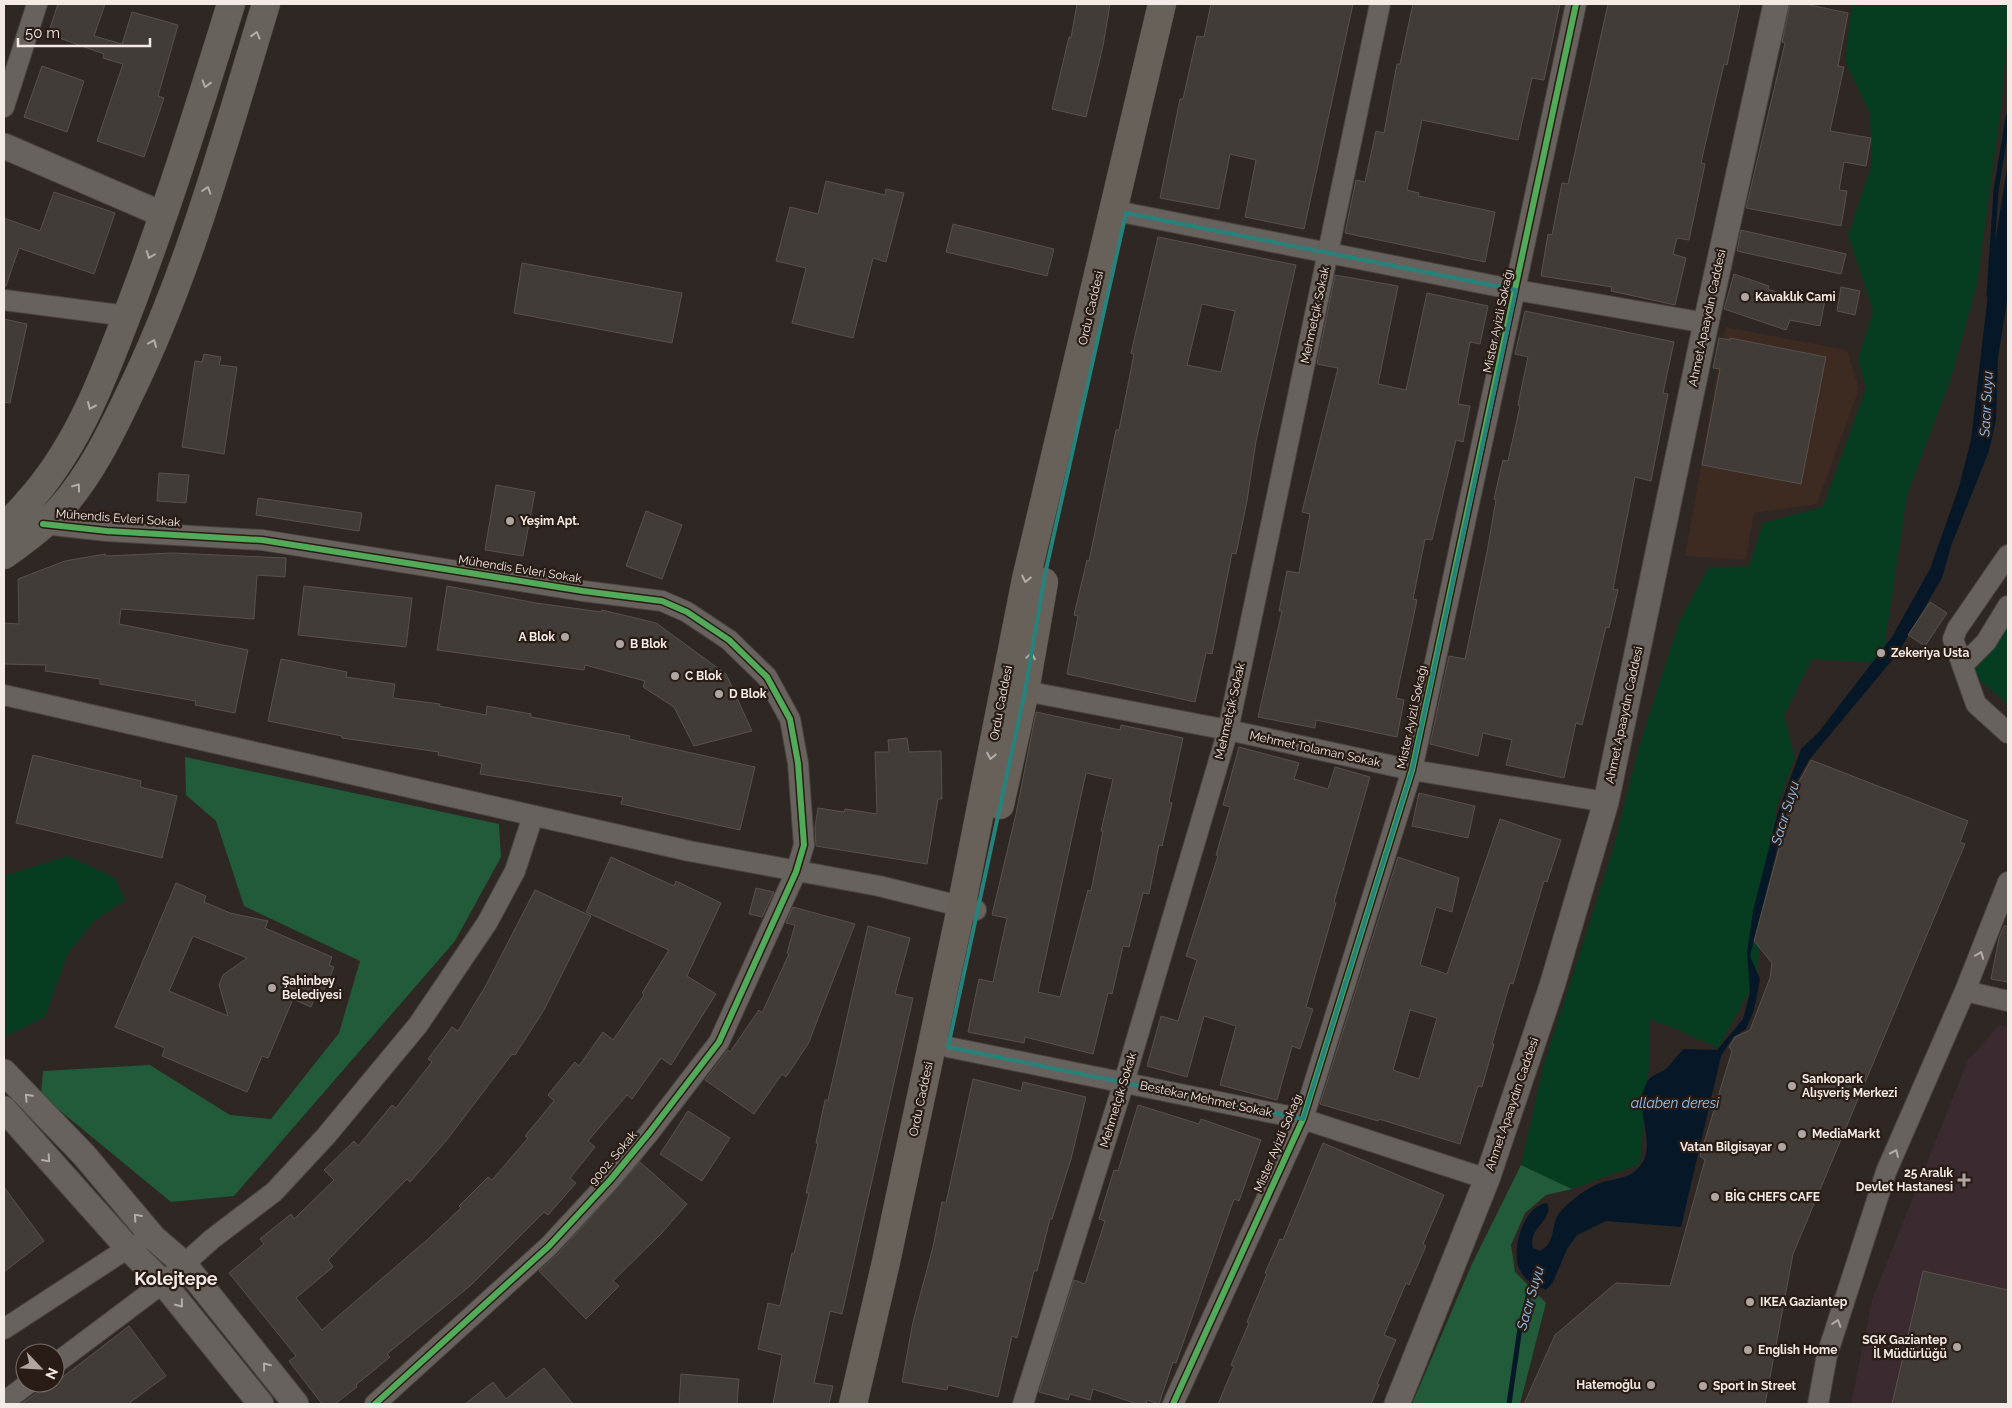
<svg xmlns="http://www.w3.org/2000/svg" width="2012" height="1408" font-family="Raleway,sans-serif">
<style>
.built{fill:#3d2a20}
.medical{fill:#3b2a30}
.green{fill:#063d21}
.forest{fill:#225b39}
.water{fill:#061828}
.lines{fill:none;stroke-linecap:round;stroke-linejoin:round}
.stream{stroke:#061828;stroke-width:5}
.building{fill:#423c39;stroke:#58514f;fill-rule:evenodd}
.minor-casing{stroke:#4b4440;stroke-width:22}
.tertiary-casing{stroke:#4b4440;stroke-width:27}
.secondary-casing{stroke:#4b4440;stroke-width:29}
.primary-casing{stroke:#4b4440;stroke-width:29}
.minor{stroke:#68625e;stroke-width:20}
.tertiary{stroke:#68625e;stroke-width:25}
.secondary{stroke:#67625b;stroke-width:28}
.primary{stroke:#676159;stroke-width:28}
.cycleway-casing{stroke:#291c15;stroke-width:9}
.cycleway{stroke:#51ab58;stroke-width:6}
.oneway{stroke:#b5ada7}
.oneway2{stroke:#b6ada9}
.marked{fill:none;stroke:#26827a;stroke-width:4;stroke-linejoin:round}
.poi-dot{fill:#afa6a2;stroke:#291c15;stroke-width:2}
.labels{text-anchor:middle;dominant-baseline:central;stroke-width:4.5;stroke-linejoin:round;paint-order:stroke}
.poi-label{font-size:12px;font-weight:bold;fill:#f5ebe6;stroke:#291c15;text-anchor:start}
.street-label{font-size:12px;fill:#f5ebe6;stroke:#291c15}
.water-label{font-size:14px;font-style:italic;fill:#93c7f7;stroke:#291c15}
.district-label{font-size:18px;font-weight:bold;fill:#f5ebe6;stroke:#291c15}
</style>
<rect width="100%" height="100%" fill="#2e2723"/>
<path class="built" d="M1725 327 1847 350 1859 389 1817 504 1754 513 1746 560 1685 556Z"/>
<path class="medical" d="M1999 1025 2008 1027V1404H1851L1872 1300 1968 1060Z"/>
<path class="green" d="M1852 4H2008V30L2001 107 1977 284 1952 375 1907 495 1882 663 1812 659 1784 715 1795 757 1776 810 1756 979 1718 1048 1674 1028 1649 1019V1066L1640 1164 1572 1189 1521 1165 1544 1063 1612 853 1638 750 1679 622 1708 568 1749 566 1763 523 1823 507 1866 388 1858 359 1873 311 1848 235 1872 163 1870 114 1845 61Z
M2008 619V704L1977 678 1974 664Z
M68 856 115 878 125 900 93 922 67 955 45 1017 4 1037V876Z"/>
<path class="forest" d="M185 757 499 824 501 857 455 941 234 1196 171 1202 41 1095 43 1071 150 1065 230 1115 271 1119 339 1033 360 961 244 906 216 821 186 795Z
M1521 1165 1572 1189 1546 1195 1525 1213 1511 1245 1515 1272 1546 1303 1520 1404H1412L1471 1266Z"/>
<path class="water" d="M2008 162V295L1998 357 1996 420 1989 451 1951 546 1942 578 1898 653 1809 760 1792 790 1750 956 1760 979 1754 1010 1746 1029 1733 1037 1721 1056 1681 1227 1606 1221 1577 1235 1567 1249 1553 1282 1546 1290C1537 1286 1526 1282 1521 1272 1509 1254 1523 1205 1547 1203 1555 1220 1527 1228 1533 1248L1540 1251C1558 1242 1549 1222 1562 1210 1572 1199 1588 1187 1603 1182 1617 1178 1629 1179 1640 1166 1659 1143 1631 1107 1647 1082 1651 1075 1660 1073 1666 1069 1672 1063 1677 1055 1684 1049L1717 1050 1743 1019 1750 992 1747 953 1753 911 1778 812 1801 749 1818 733 1892 637 1930 569 1959 487 1971 440 1991 268Z"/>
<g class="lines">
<path class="stream" d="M1989 295 1996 191 2008 117
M1509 1404 1520 1328 1533 1278"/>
</g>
<path class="building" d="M58 4H105L94 36 122 44 132 12 178 25 158 96 164 98 144 157 97 141 123 64 103 58 104 54 48 34Z
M1077 4H1110L1103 46 1086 117 1052 109 1069 37 1071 38Z
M1211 4H1353L1304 229 1245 217 1256 160 1230 154 1219 209 1160 198 1180 99H1183L1197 36 1204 37Z
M1413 4H1560L1544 80 1532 78 1518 140 1422 120 1407 190 1419 193 1418 196 1495 212 1485 262 1345 233 1356 180 1365 182 1376 131 1384 133 1397 64H1400Z
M1608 4H1740L1727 65 1724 64 1711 119 1701 163 1705 164 1689 240 1677 238 1673 254 1686 258 1675 305 1611 291 1612 287 1541 276 1548 234 1552 235 1562 183 1568 184Z
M1790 4H1805L1848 13 1838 66 1844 67 1830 131 1871 138 1866 166 1844 162 1839 190 1847 191 1841 226 1746 208 1785 43 1782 42Z
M42 66 84 81 67 132 24 117Z
M826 181 885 195 886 189 904 193 886 262 873 258 853 338 792 323 806 268 776 261 790 207 818 214Z
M54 192 115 213 94 274 19 248 6 286H4V218L40 231Z
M953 224 1054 249 1047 276 946 252Z
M1741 230 1846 254 1841 274 1737 251Z
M1158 237 1296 265 1256 441 1247 501 1236 554 1232 553 1212 654 1206 653 1195 702 1067 674 1078 616 1074 615 1087 560 1089 561 1116 430H1119L1134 354 1131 353ZM1202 304 1235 311 1221 372 1187 365Z
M522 263 682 293 672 343 514 313Z
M1734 274 1769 286 1768 289 1806 302 1807 296 1825 300 1820 326 1790 320 1786 330 1724 309Z
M1335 275 1398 286 1378 384 1406 390 1427 293 1488 306 1480 344 1470 342 1458 404 1470 406 1463 442 1456 440 1432 540 1425 539 1413 599 1417 600 1396 698 1404 700 1397 737 1316 720 1315 728 1258 717 1282 611H1279L1287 571 1299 573 1310 514 1302 512 1338 368 1317 364Z
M1841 287 1860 291 1855 315 1837 311Z
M1525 311 1674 342 1663 393 1668 394 1651 481 1635 477 1613 589 1618 590 1609 628 1606 627 1582 725 1576 723 1564 778 1506 765 1512 740 1483 733 1478 756 1430 744 1449 656 1465 659 1487 552 1496 500 1494 499 1503 460 1508 461 1520 406 1518 405 1528 357 1515 354Z
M4 319 27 324 10 403 4 402Z
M1719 338 1730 340V338L1826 357 1801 484 1702 465 1720 369 1713 368Z
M204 354 221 357 219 365 237 367 224 454 182 447 195 361 202 362Z
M159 473 189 475 186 503 157 501Z
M496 485 535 492 523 556 485 550Z
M258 498 362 513 359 531 256 515Z
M646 511 682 525 662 579 626 566Z
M172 553 286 558 285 577 257 575 254 619 121 609 119 624 248 650 235 713 195 705 196 701 100 684V679L45 671 46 665 4 664V623L19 624 18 579 65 561 105 554 106 556Z
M304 586 412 598 406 647 298 635Z
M447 586 536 603 601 612 602 610 656 623 726 674 752 731 694 746 674 707 643 687 645 681 585 665 584 670 437 650Z
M1930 602 1947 613 1925 646 1908 635Z
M281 659 347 672 346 677 395 684 393 698 440 704 439 706 486 715 487 706 531 714V717L630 736 629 739 755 767 740 830 621 804 623 797 480 774 482 764 438 755 439 752 342 738V736L268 721Z
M1036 712 1120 730 1121 725 1183 738 1169 802 1172 803 1162 846 1159 845 1149 894 1143 893 1129 947 1123 946 1112 994 1108 993 1093 1054 1025 1037 1024 1043 968 1032 979 979 993 982 1007 918 992 915 1016 814ZM1086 773 1113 779 1101 831H1103L1091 891 1088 890 1060 997 1038 992Z
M907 738 909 752 941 751 942 799H938L927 864 816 846 815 827 818 808 844 812 845 809 877 814 875 752H889L888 740Z
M1239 747 1299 763 1294 779 1328 789 1335 767 1370 777 1334 902 1336 903 1306 1007 1313 1009 1300 1049 1292 1046 1277 1100 1220 1085 1236 1026 1204 1016 1187 1077 1147 1066 1161 1016 1178 1021 1197 960 1186 956 1218 856 1216 855 1230 807 1223 805Z
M33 755 141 781 140 787 177 796 162 858 16 823Z
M1811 760 1968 821 1960 842 1965 844 1793 1254 1765 1404H1524L1555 1335 1616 1283 1670 1286 1705 1160 1700 1156 1732 1051 1729 1047 1735 1037 1750 1030 1770 978 1772 963 1754 941 1795 789Z
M1419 793 1475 806 1468 838 1412 826Z
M1500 819 1561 840 1547 882 1544 881 1513 984 1510 983 1492 1044H1494L1482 1087 1478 1086 1460 1144 1379 1119 1378 1121 1320 1104 1398 857 1459 878 1452 912 1436 907 1420 965 1447 974ZM1410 1010 1437 1018 1419 1079 1393 1070Z
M611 857 674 886 676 881 721 903 687 976 716 994 671 1065 661 1058 632 1099 627 1095 588 1141 595 1147 570 1178 576 1183 548 1215 544 1212 471 1285 387 1354 390 1357 356 1385 357 1387 335 1404H322L289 1361 296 1356 229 1273 264 1244 260 1239 291 1214 294 1219 334 1180 324 1170 354 1141 358 1146 392 1105 396 1108 432 1062 428 1059 452 1027 458 1031 485 987 535 890 591 916 544 1010 515 1055 512 1054 446 1141 410 1182 407 1179 328 1260 333 1267 296 1298 322 1330 428 1239 461 1208 459 1206 488 1177 492 1180 528 1138 525 1136 554 1101 548 1095 575 1062 579 1066 603 1032 613 1040 644 995 642 993 669 950 586 912Z
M176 883 206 896 204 902 230 913 268 921 265 928 332 957 329 965 334 967 320 1000 315 997 311 1007 293 999 268 1058 262 1056 247 1092 162 1056 165 1048 115 1027ZM193 936 247 958 223 975 219 985 228 1016 169 991Z
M756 888 774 892 762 917 749 914Z
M793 907 855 924 808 1044 786 1077 782 1074 754 1114 705 1080 728 1050 730 1052 759 1010 762 1013 789 954 787 953 795 925 786 923Z
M868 926 910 938 895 994 913 998 842 1314 830 1311 814 1383 833 1386 829 1404H773L782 1355 758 1349 768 1303 780 1306 792 1253 794 1254 809 1193H806L818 1143H816L825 1100H828Z
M2004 926H2008V982L1991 979 1999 938Z
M973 1079 1021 1091 1023 1082 1086 1097 1071 1159 1052 1219H1050L1037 1271H1034L1017 1338 1012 1336 998 1397 948 1385 947 1390 902 1382 913 1322 933 1247 942 1202 946 1203Z
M1138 1105 1199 1124 1201 1119 1261 1140 1239 1201 1234 1199 1176 1363 1173 1362 1159 1404 1147 1400 1146 1404H1137L1093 1389 1090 1400 1070 1394 1068 1400 1039 1392 1074 1280 1085 1284 1105 1221 1099 1219 1114 1170 1118 1171Z
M688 1111 730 1138 702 1181 660 1154Z
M1323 1143 1444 1195 1423 1244 1426 1246 1409 1285 1406 1283 1384 1335 1396 1340 1377 1384 1379 1385 1371 1404H1218L1234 1366 1231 1365 1249 1323 1247 1322 1267 1274 1265 1273 1280 1239 1283 1240Z
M640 1162 687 1204 660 1235 613 1281 619 1286 586 1319 539 1271 558 1254Z
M4 1187 44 1241 4 1272Z
M1923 1271 2008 1290V1404H1892Z
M129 1326 166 1376 128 1404H21L51 1383H55Z
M544 1368 573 1404H465L493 1382 506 1399Z
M681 1374 739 1379 737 1404H679Z"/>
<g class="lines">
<g class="minor-casing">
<path id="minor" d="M4 107 37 4
M1126 213 1516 290 1706 323
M4 300 127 316
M43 524 107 531 262 540 583 591 662 601 687 612 729 640 767 677 790 719 798 763 804 845 796 872 719 1042 649 1133 611 1179 549 1246 375 1404
M2008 555 1957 629 1953 639 1976 704 2008 733
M1963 665 1986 642 2008 606
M1025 691 1228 730 1412 770 1606 802
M4 695 689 851 879 886 976 910
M1965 991 2008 1001
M948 1047 1303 1119 1487 1179
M4 1329 128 1248 140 1243
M55 1364 163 1283 212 1239 274 1192 326 1136 418 1025 487 923 515 871 533 816
M4 1402 29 1383
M1023 1404 1124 1082 1228 730 1380 4
M1173 1404 1303 1119 1412 770 1576 4
M1818 1404 1827 1355 1886 1172 1965 991 2008 882"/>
</g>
<g class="tertiary-casing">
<path id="tertiary" d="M4 146 164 215
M4 1072 84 1155 154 1238 184 1264 296 1404
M4 1109 128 1248 163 1283 261 1404
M1397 1404 1487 1179 1552 986 1606 802 1706 323 1776 4"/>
</g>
<g class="secondary-casing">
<path id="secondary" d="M4 527C16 517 25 505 35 494 82 438 106 370 132 302 169 204 200 104 231 4
M4 555C24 541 46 525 62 507 91 474 111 433 130 393 190 270 226 135 266 4"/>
</g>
<g class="primary-casing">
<path id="primary" d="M1000 805 1025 691 1044 582
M853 1404 886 1262 961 908 1026 579 1162 4"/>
</g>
<use href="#minor" class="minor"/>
<use href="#tertiary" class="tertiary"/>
<use href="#secondary" class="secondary"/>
<use href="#primary" class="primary"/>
<g class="cycleway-casing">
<path id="cycleway" d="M43 524 107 531 262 540 583 591 662 601 687 612 729 640 767 677 790 719 798 763 804 845 796 872 719 1042 649 1133 611 1179 549 1246 375 1404
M1173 1404 1303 1119 1412 770 1576 4"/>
</g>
<use href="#cycleway" class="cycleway"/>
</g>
<defs><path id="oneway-chevron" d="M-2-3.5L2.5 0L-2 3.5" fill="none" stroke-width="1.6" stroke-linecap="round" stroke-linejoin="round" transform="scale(1.25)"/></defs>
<g class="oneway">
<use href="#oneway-chevron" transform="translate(256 35) rotate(-73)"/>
<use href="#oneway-chevron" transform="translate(206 84) rotate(107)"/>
<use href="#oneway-chevron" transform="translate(207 190) rotate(-72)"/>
<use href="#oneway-chevron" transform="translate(150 255) rotate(111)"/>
<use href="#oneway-chevron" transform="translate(153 343) rotate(-67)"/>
<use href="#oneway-chevron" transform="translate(91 406) rotate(114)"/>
<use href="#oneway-chevron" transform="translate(77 487) rotate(-53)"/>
<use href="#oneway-chevron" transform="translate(1026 579) rotate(102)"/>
<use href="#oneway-chevron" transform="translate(1031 656) rotate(-80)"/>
<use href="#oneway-chevron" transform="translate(991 756) rotate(101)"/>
</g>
<g class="oneway2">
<use href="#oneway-chevron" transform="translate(1980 955) rotate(-69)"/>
<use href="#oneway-chevron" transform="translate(28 1097) rotate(-134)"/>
<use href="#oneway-chevron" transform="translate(1895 1153) rotate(-66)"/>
<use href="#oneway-chevron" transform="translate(47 1159) rotate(49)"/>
<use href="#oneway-chevron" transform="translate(137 1217) rotate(-131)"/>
<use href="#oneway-chevron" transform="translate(180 1304) rotate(51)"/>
<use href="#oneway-chevron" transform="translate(1837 1323) rotate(-72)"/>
<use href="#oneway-chevron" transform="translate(266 1366) rotate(-129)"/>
</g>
<path class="marked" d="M1126 213 1516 290 1412 770 1303 1119 948 1047 1025 691 1045 574Z"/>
<g class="poi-dot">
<circle cx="1745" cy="297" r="5"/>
<circle cx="510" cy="521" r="5"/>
<circle cx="565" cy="637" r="5"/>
<circle cx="620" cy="644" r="5"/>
<circle cx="1881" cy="653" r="5"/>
<circle cx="675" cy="676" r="5"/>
<circle cx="719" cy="694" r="5"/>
<circle cx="272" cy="988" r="5"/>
<circle cx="1792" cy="1086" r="5"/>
<circle cx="1802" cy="1134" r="5"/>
<circle cx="1782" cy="1147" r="5"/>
<path d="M1961.5 1172.5h5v5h5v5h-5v5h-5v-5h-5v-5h5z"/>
<circle cx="1715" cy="1197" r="5"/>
<circle cx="1750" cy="1302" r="5"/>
<circle cx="1957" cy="1347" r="5"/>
<circle cx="1748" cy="1350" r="5"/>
<circle cx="1651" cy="1385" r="5"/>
<circle cx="1703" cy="1386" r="5"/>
</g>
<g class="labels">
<g class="poi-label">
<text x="1755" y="297">Kavaklık Cami</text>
<text x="520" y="521">Yeşim Apt.</text>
<text x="555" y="637" text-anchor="end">A Blok</text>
<text x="630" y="644">B Blok</text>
<text x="1891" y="653">Zekeriya Usta</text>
<text x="685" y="676">C Blok</text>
<text x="729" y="694">D Blok</text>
<text x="282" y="981">Şahinbey<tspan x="282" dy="14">Belediyesi</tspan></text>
<text x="1802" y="1079">Sankopark<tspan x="1802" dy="14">Alışveriş Merkezi</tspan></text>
<text x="1812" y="1134">MediaMarkt</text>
<text x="1772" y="1147" text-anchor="end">Vatan Bilgisayar</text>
<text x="1953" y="1173" text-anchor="end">25 Aralık<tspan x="1953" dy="14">Devlet Hastanesi</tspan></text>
<text x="1725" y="1197">BİG CHEFS CAFE</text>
<text x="1760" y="1302">IKEA Gaziantep</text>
<text x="1947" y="1340" text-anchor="end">SGK Gaziantep<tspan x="1947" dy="14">İl Müdürlüğü</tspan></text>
<text x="1758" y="1350">English Home</text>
<text x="1641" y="1385" text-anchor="end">Hatemoğlu</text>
<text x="1713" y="1386">Sport In Street</text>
</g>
<g class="street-label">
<text transform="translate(1091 308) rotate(-77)">Ordu Caddesi</text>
<text transform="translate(1315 315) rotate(-78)">Mehmetçik Sokak</text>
<text transform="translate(1707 318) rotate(-78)">Ahmet Apaaydın Caddesi</text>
<text transform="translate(1498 321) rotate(-78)">Mister Ayizli Sokağı</text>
<text transform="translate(118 518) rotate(4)">Mühendis Evleri Sokak</text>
<text transform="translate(520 569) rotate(9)">Mühendis Evleri Sokak</text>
<text transform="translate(1001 703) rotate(-79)">Ordu Caddesi</text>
<text transform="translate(1230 711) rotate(-77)">Mehmetçik Sokak</text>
<text transform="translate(1624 715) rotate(-78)">Ahmet Apaaydın Caddesi</text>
<text transform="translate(1412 717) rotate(-78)">Mister Ayizli Sokağı</text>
<text transform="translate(1315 749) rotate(12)">Mehmet Tolaman Sokak</text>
<text transform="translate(921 1099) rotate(-78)">Ordu Caddesi</text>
<text transform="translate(1206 1099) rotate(12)">Bestekar Mehmet Sokak</text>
<text transform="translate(1118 1100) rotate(-73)">Mehmetçik Sokak</text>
<text transform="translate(1512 1104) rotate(-71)">Ahmet Apaaydın Caddesi</text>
<text transform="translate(1278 1143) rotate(-67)">Mister Ayizli Sokağı</text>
<text transform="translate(613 1158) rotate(-50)">9002. Sokak</text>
</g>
<g class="water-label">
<text transform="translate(1986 404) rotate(-87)">Sacır Suyu</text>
<text transform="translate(1785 813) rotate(-73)">Sacır Suyu</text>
<text x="1675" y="1103">allaben deresi</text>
<text transform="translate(1530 1298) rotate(-74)">Sacır Suyu</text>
</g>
<g class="district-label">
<text x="176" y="1278">Kolejtepe</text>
</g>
</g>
<rect width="2012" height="1408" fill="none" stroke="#f5ebe6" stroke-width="10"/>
<g transform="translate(40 1368) rotate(115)"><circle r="24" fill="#291c15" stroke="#7b6f69"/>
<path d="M0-4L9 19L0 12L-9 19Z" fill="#afa6a2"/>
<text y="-8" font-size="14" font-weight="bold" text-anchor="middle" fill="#f5ebe6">N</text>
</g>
<path d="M18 38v8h132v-8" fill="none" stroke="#f5ebe6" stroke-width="2.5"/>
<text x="25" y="38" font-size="15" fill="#f5ebe6" stroke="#291c15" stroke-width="4" paint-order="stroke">50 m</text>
</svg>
